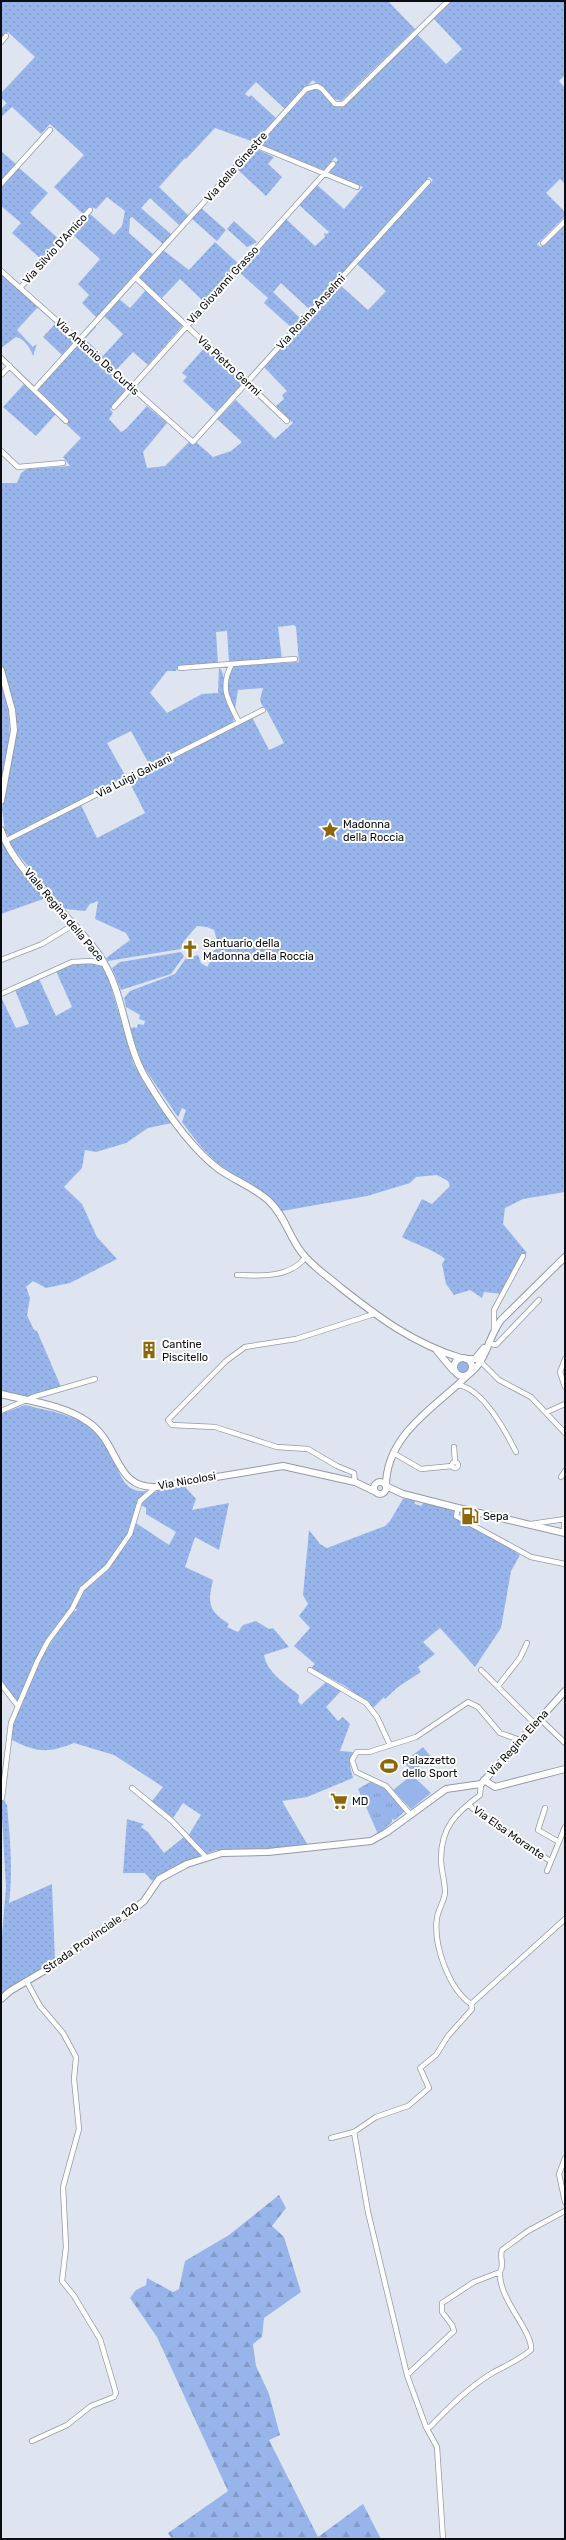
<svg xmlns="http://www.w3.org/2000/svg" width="566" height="2540" font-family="Rubik,sans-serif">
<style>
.grass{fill:url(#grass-dots)}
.forest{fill:url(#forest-firs)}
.park{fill:url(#park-tufts)}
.garden{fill:#97b5eb}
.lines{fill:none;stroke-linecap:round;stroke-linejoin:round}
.street-casing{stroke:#959aa4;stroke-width:6}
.secondary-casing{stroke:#959aa4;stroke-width:8}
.street{stroke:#fff;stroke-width:4.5}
.secondary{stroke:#fff;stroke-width:6}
.labels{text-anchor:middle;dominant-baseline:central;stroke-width:4;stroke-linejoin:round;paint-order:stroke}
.street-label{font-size:11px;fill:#0b0d10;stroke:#fff}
.poi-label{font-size:11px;fill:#0b0d10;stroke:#fff;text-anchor:start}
</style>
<defs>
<pattern id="grass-dots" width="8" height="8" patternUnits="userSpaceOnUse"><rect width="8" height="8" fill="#97b5eb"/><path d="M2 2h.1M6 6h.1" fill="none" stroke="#819ac8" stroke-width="1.8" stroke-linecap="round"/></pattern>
<pattern id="forest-firs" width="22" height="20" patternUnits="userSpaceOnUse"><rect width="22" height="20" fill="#97b5eb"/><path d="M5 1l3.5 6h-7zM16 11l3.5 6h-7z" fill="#819ac8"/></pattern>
<pattern id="park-tufts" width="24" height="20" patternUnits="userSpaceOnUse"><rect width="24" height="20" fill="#97b5eb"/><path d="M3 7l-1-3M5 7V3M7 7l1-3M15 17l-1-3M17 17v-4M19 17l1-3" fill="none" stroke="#819ac8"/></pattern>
</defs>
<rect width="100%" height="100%" fill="#dfe5f0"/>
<path class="grass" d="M1 1H388L415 29 341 101 332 98 313 80 285 109 256 82 245 94 249 97 251 95 276 118 254 142 215 128 186 159 185 158 159 187 189 216 180 226 150 198 141 208 172 235 163 244 132 217 130 218 129 233 154 255 97 318 82 303 89 295 78 284 100 259 71 233 89 213 114 235 122 226 125 211 107 197 96 209 91 207 83 214 54 187 84 155 50 124 41 134 12 107 1 117V109L7 103 1 98V93L35 57 8 32 1 39Z
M451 1H565V75L559 81 565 88V184L560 179 546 193 565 212V216L537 244 541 247 565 224V1192L523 1199 505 1208 503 1224 527 1253 522 1255 502 1294 484 1292 482 1298 470 1290 454 1295 446 1284 442 1264 445 1259C433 1249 416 1245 402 1237L422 1199 432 1204 450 1186 448 1181 437 1175 416 1177 410 1183 367 1196 282 1211C266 1190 243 1182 223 1167 206 1155 194 1138 182 1122L186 1110 182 1108 178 1117 143 1066 130 1029 134 1027 137 1028 138 1024 144 1025 145 1021 139 1019 140 1015 126 1007 124 998 130 991 175 974 186 958 198 955 201 963 207 967 213 957 212 952 219 947 214 930 207 927 197 926 183 942 181 949 108 961 106 958 130 940 126 933 95 919 98 901 90 904 85 911 65 909 9 844 11 840 81 805 97 838 145 813 129 781 252 717 269 750 284 743 265 707H263L260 700 263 688 238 690 235 709C227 693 224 682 234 666L299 662 296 627 294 625 278 627 282 659 229 663 227 631 216 632 218 663 178 666 176 671H167L150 693 167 713 202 694 218 693 219 667C227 676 222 687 226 697 228 706 236 713 233 723L152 765 149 764 131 731 107 743 126 777 9 837 5 831 2 809 18 726 1 661V483H17L21 473 27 469 70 466 63 457 81 438 67 425 69 420 37 389 78 345 82 346 128 389 110 409 113 413 109 419 121 432 126 429 147 406 167 423 143 452 147 468 165 466 189 442 193 445 196 442 213 457 231 451 242 442 217 419 236 400 275 439 293 423 276 406 284 399 282 395 287 391 264 367 339 284 368 310 386 291 357 264 433 180 429 177 310 310 281 283 273 292 301 319 293 329 264 303 268 298 239 272 285 218 315 246 325 237 324 233 327 234 329 232 298 204 316 184 344 209 363 187 328 172 338 160 335 157 324 170 258 144 307 90 319 89 336 107 344 106 417 34 446 64 462 49 433 18Z
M254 148 274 157 268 164 282 177 266 196 237 169Z
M1 151 16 164 1 180Z
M18 167 48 193 30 213 60 240 42 260 12 233 21 223 1 206V186Z
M201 208 226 230 217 241 192 219Z
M234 221 257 242 247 247 227 229Z
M215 242 239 264 204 302 180 279 162 298 139 278 163 250 189 270Z
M1 274 38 307 17 330 33 347 37 344 33 356C31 348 23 338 16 337L1 348Z
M146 290 183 325 148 365 133 352 115 371 82 341 95 326 96 327 85 339 103 356 123 334 104 316 119 299 130 308Z
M56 323 75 341 62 355 43 337Z
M205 347 244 383 216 412 183 381 187 377 182 373Z
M24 384 56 414 36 436 3 407Z
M1 681C14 726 10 740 1 786Z
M1 840 16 863 46 898 1 914Z
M181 952 184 956 171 974 121 990 112 968 120 962Z
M90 963 101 965 108 977 133 1063 144 1083 172 1123 148 1128 126 1143 96 1152 85 1150 82 1168 64 1187 82 1204 97 1237 117 1259 70 1283 46 1288 33 1281 26 1287 30 1298 27 1315 34 1330 37 1331 61 1387 26 1398 1 1392V997L16 1028 29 1024 15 990 39 979 56 1016 72 1007 56 971 72 964Z
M25 1405C48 1411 75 1414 93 1430 101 1437 107 1446 112 1455 120 1471 122 1493 146 1491L139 1501 128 1534 107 1565 86 1583 77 1600 42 1646 18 1701 1 1683V1414Z
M187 1485 186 1488 196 1499 192 1510 229 1503 219 1550 195 1537 185 1567 213 1580C208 1602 207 1610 229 1624L227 1627 238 1632 243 1625 256 1621 269 1629 273 1628 289 1647 264 1655C267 1673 286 1684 299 1695L298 1701 301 1705 326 1682 342 1690 326 1707 338 1721 343 1717 350 1724 340 1751 353 1752 350 1766 353 1778 307 1797 282 1801 307 1844 264 1850H217L205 1854 188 1836 201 1815 183 1803 173 1818 152 1801 163 1787 114 1755 74 1743C47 1754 35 1752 10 1739 16 1695 46 1646 73 1612L77 1610 75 1608 84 1588 108 1570 131 1536 136 1523 169 1545 176 1532 146 1514V1508L141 1505C149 1488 171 1489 187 1485Z
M409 1498 414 1499 415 1504 421 1506 424 1502 456 1510 455 1518 490 1535 520 1555 511 1571 501 1628 475 1667 440 1628 423 1642 435 1654 418 1667 421 1672 398 1687 385 1699 384 1697 373 1708 345 1686 311 1668 315 1664 294 1646 310 1628 299 1616 308 1604 303 1595 309 1530 320 1544 327 1548 385 1526 390 1521 403 1499Z
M1 1800H4L7 1805C10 1838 13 1870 9 1903L52 1884 55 1962 1 1994V1948L6 1887Z
M127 1819 144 1824 141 1827 148 1832 164 1853 184 1837 202 1855 172 1868 152 1881 145 1873H123Z"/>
<path class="forest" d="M279 2195 286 2208 272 2226 284 2237 301 2292 264 2318 262 2337 253 2344 256 2366 269 2394 280 2435 269 2440 318 2537 363 2504 381 2539H172L168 2533 228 2491 157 2337 130 2298 136 2290 146 2285 147 2278 173 2292 179 2289 185 2261 229 2235Z"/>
<path class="park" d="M370 1782 387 1789 405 1811 395 1820 392 1819V1822L378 1834 358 1789Z"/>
<path class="garden" d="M457 1367a6 6 0 1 1 12 0a6 6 0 1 1-12 0Z
M423 1747 431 1757 412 1772 404 1762Z
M412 1775 431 1793 411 1809 393 1790Z"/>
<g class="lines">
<g class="street-casing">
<path id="street" d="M1 42 6 36
M255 145 357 187
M1 184 50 130
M543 243 565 221
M1 271 193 442 428 182
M136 278 287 421
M20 288 90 210
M1 358 66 421
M1 375 10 366
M35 389 306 89 317 86 322 89 335 104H343L448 1
M114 407 333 164
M1 451 18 467 63 463
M232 664C219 687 228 701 239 722
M180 668 295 659
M5 841 263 710
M1 960 42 944 73 925
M1 994 72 962 91 961 105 964
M237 1275C261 1276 289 1278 305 1258
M494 1330V1310L523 1256
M488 1343 496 1345 539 1300
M565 1359 560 1372 565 1387
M479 1360 499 1380 531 1397 565 1433
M457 1385C482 1387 506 1432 516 1452
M1 1411 33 1397 95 1379
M547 1412 565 1404
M454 1447 455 1461
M395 1454 421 1469 452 1466
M452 1465a3 3 0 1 1 6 0a3 3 0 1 1-6 0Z
M561 1477 565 1471
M355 1482 354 1473 337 1466 308 1449 277 1447 215 1427 172 1425 168 1420 226 1361 245 1347 296 1339 374 1314
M458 1508 456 1516 531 1557 565 1564
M564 1520V1532
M531 1524 565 1519
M310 1670 366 1703 377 1717 390 1745
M481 1670 535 1724
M1 1684 17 1705
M498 1686 520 1658 527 1643
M540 1719 565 1743
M132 1788 172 1821 205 1856
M2 1798 11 1723 37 1662 48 1641 72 1609 82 1589 107 1567 130 1534 140 1501 156 1487
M469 1804 472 1808 550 1861
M545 1808 538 1830 559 1842
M410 1814 386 1786 356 1772 352 1760 357 1752H369L416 1737 468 1702 478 1707 500 1733 520 1740
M547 1871 565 1827
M27 1982 40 2006 63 2033 76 2057 74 2079 79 2129 63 2187 66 2247 62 2281 74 2296 100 2339 116 2393 114 2397 91 2406 67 2425 32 2441
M471 2004 565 1919
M354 2132 368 2212 407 2375 426 2427 437 2447 443 2539
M331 2138 354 2132 376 2117 408 2106 429 2088 420 2068 436 2055 448 2036 472 2009 471 2004C449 1989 433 1945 437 1918 438 1910 445 1900 445 1892 445 1881 441 1870 441 1859 441 1827 456 1813 480 1795L481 1784
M565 2158 559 2174 565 2202
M407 2375 454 2331 452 2325 442 2312V2303L474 2282 500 2272C505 2264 499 2258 502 2250L528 2231 565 2211
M426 2427H430C449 2407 470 2386 494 2372 507 2365 519 2360 531 2350 533 2331 498 2299 500 2272"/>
</g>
<g class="secondary-casing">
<path id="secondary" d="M1 670 12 710 14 730 1 801
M1 830C13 871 74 918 99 955 125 992 123 1039 145 1077 164 1109 190 1148 220 1170 236 1181 255 1188 269 1201 285 1216 289 1237 302 1253 312 1266 327 1276 340 1287 378 1317 414 1344 461 1358
M437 1351 453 1370
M454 1367a9 9 0 1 1 18 0a9 9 0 1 1-18 0Z
M466 1359H475L484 1348
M469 1374C487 1361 488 1337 501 1320L565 1257
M1 1394C29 1401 64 1405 88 1422 120 1443 114 1489 156 1487L283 1466 355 1482 376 1492
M374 1488a6 6 0 1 1 12 0a6 6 0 1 1-12 0Z
M386 1486 403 1494 458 1508 565 1533
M386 1486C386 1434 436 1407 468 1375
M484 1780 495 1787 565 1769
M1 1999 10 1991 59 1962 92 1937 128 1914 144 1901 159 1879 187 1864 222 1853 268 1852 371 1841 387 1832 446 1789 481 1784 565 1691"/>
</g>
<use href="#street" class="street"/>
<use href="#secondary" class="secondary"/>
</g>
<defs>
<g id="sight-bare" transform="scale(1.38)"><path d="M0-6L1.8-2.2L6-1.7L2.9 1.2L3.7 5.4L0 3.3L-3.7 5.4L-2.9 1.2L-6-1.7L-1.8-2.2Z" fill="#8e670b" stroke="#fff" stroke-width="2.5" paint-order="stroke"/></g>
<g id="church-bare" transform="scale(1.38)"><path d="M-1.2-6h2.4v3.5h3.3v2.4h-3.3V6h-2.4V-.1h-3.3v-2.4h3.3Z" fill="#8e670b" stroke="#fff" stroke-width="2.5" paint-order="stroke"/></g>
<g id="building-bare" transform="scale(1.38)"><path d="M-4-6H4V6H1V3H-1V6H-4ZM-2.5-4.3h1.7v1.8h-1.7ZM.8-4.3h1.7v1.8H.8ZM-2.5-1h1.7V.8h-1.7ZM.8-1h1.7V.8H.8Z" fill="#8e670b" stroke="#fff" stroke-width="2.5" paint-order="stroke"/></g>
<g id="fuel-bare" transform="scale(1.38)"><path d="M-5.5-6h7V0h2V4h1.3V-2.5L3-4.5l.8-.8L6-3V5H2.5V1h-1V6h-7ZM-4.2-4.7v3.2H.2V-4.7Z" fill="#8e670b" stroke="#fff" stroke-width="2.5" paint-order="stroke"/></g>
<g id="stadium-bare" transform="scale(1.38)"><path d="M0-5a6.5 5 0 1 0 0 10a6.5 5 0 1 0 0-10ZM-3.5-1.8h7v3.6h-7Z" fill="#8e670b" stroke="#fff" stroke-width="2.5" paint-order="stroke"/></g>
<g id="supermarket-bare" transform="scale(1.38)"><path d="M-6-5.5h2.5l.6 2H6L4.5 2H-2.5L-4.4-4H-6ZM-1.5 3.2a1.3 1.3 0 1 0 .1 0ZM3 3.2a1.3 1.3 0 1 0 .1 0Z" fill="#8e670b" stroke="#fff" stroke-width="2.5" paint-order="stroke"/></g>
</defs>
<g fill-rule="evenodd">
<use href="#sight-bare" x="330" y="830"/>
<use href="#church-bare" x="190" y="949"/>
<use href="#building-bare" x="149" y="1350"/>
<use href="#fuel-bare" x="470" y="1516"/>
<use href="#stadium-bare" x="389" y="1766"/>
<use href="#supermarket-bare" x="339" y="1801"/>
</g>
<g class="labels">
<g class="street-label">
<text transform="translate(236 167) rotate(-49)">Via delle Ginestre</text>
<text transform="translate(55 249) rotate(-48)">Via Silvio D'Amico</text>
<text transform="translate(223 285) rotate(-48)">Via Giovanni Grasso</text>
<text transform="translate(311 312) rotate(-48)">Via Rosina Anselmi</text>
<text transform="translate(97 357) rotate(42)">Via Antonio De Curtis</text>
<text transform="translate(229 366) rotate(43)">Via Pietro Germi</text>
<text transform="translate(134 776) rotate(-27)">Via Luigi Galvani</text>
<text transform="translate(64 915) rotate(50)">Viale Regina della Pace</text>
<text transform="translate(187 1481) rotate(-10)">Via Nicolosi</text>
<text transform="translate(518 1743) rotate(-48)">Via Regina Elena</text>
<text transform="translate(509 1833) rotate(35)">Via Elsa Morante</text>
<text transform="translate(91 1938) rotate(-35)">Strada Provinciale 120</text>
</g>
<g class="poi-label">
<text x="343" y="824">Madonna<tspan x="343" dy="13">della Roccia</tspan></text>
<text x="203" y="943">Santuario della<tspan x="203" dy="13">Madonna della Roccia</tspan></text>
<text x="162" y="1344">Cantine<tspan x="162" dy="13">Piscitello</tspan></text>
<text x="483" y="1516">Sepa</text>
<text x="402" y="1760">Palazzetto<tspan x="402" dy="13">dello Sport</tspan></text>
<text x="352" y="1801">MD</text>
</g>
</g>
<rect width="566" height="2540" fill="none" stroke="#0b0d10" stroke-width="4"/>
</svg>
